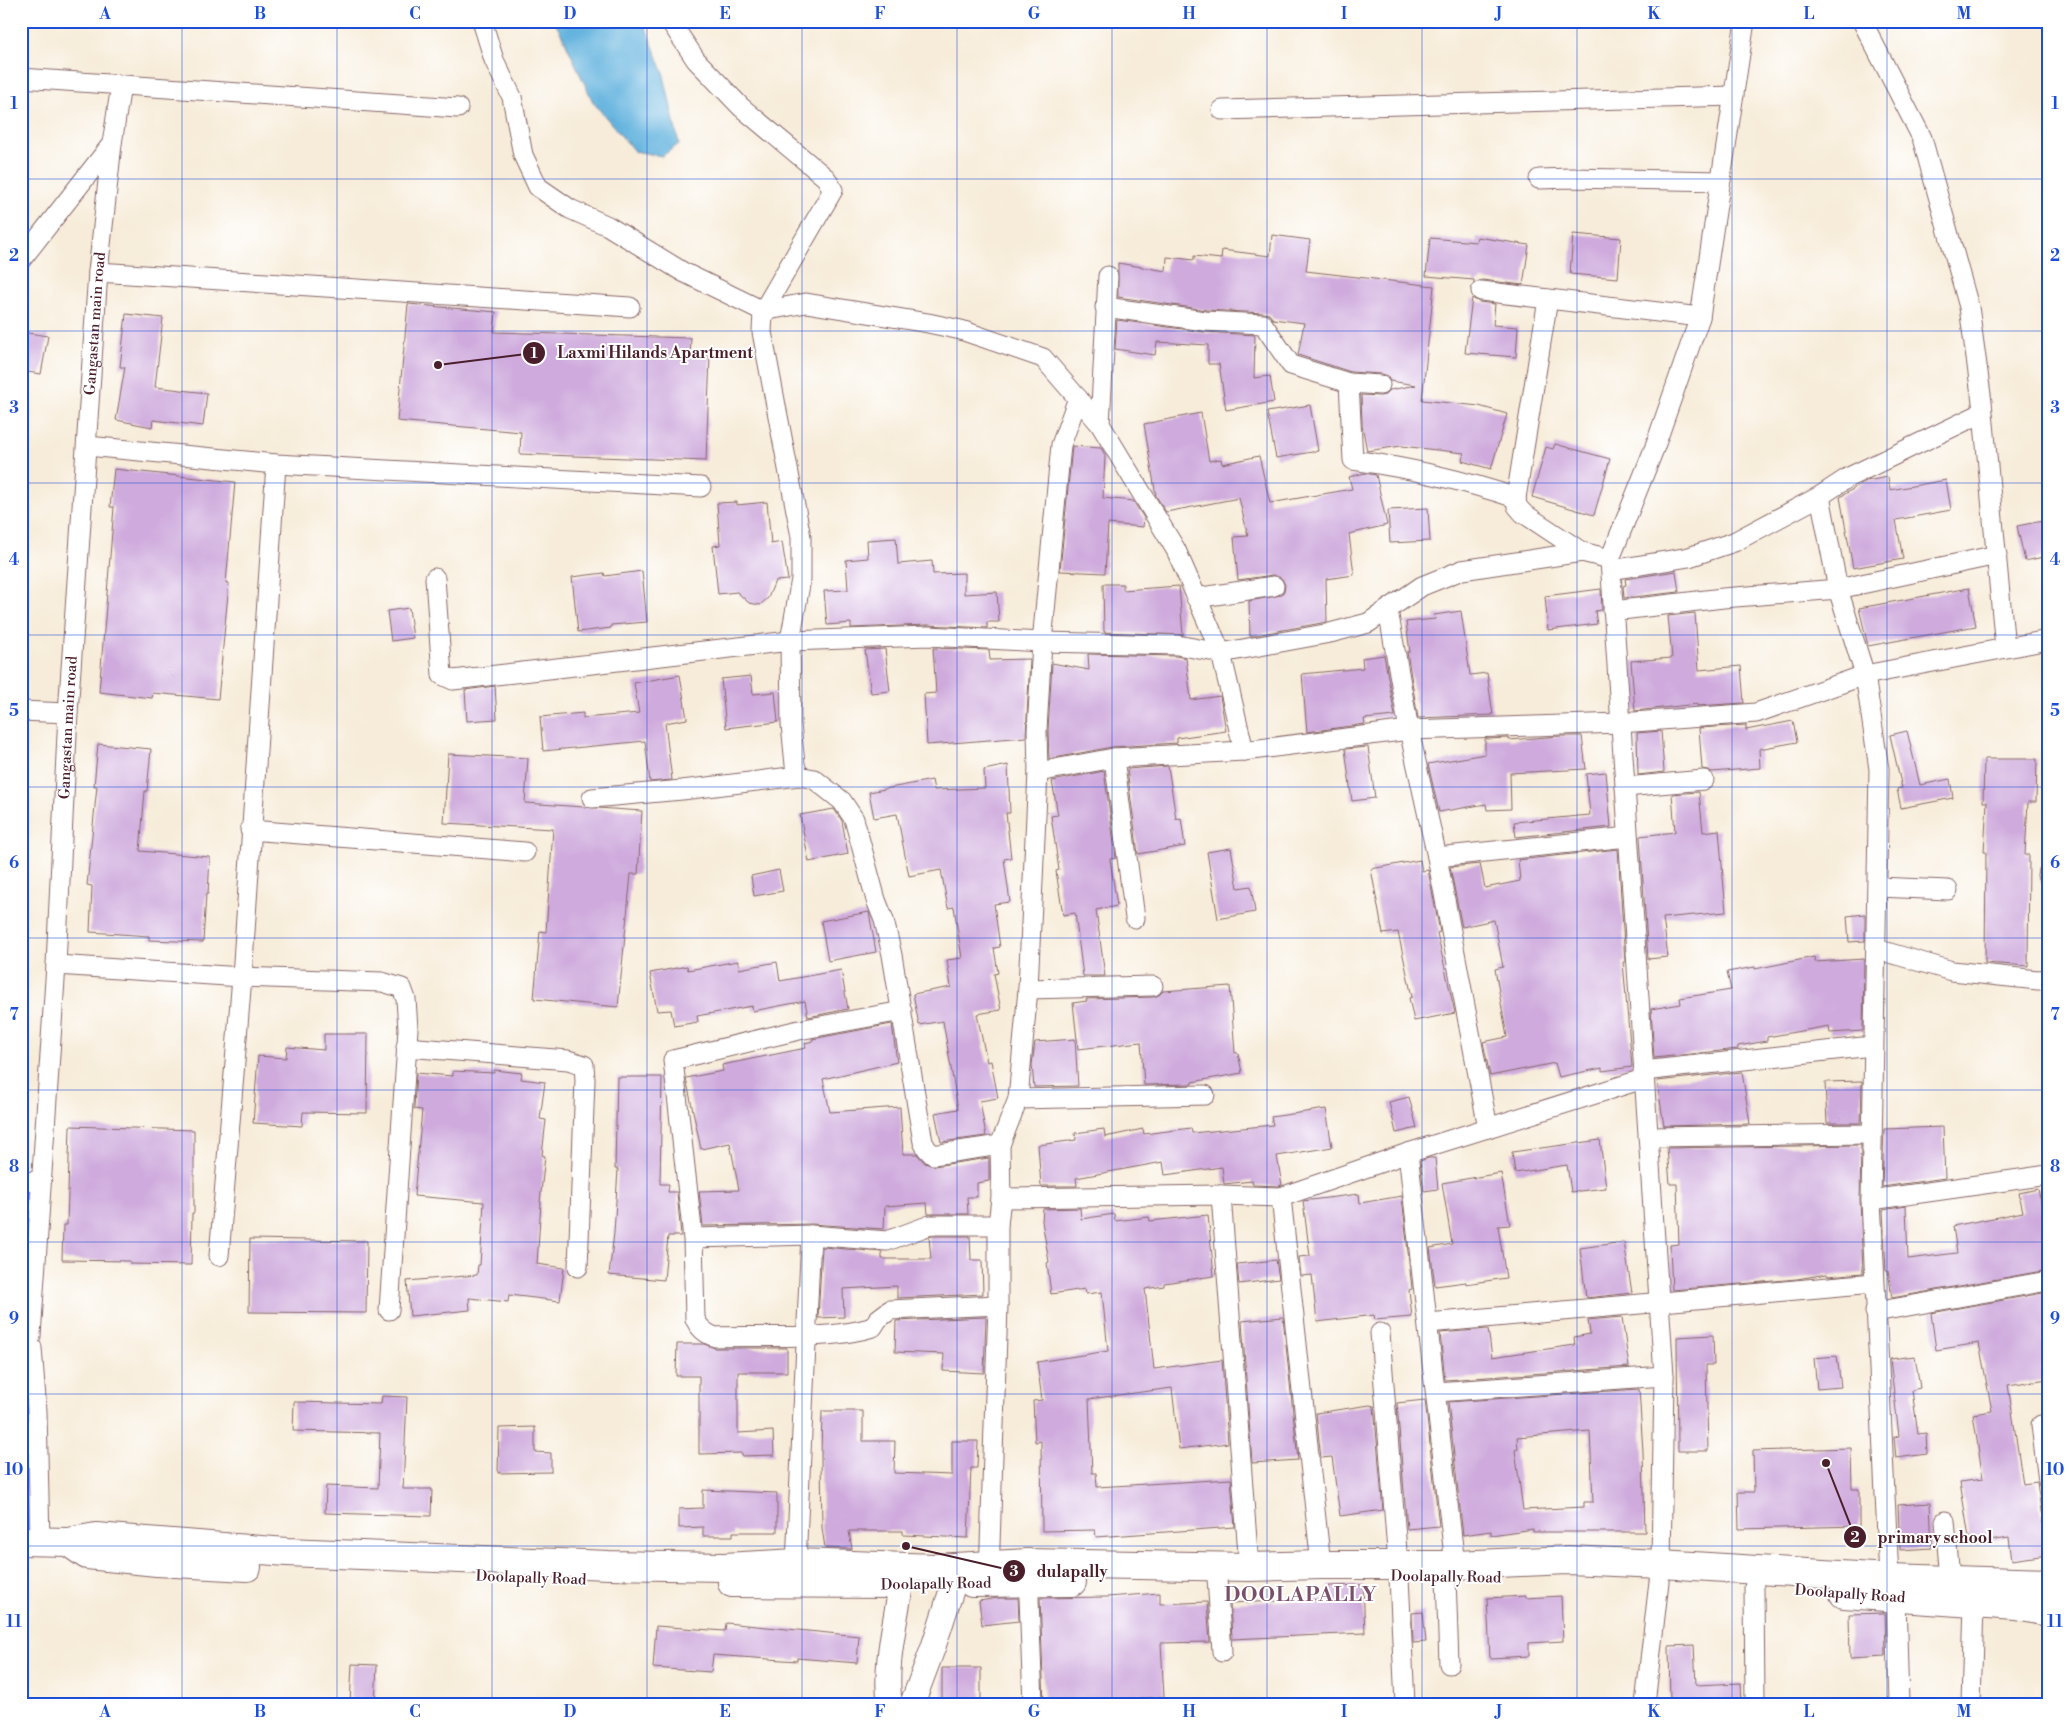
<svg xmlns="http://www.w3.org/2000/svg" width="2069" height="1725" font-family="'Libre Bodoni',serif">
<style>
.water{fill:#63b3de;stroke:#566984}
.building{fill:#cfabdd;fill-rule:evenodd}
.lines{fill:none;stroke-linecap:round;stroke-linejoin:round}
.minor-casing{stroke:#876768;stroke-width:21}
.tertiary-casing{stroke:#876768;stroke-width:26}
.secondary-casing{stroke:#876768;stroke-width:30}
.minor{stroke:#fff;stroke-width:19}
.tertiary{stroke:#fff;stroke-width:24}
.secondary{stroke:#fff;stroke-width:28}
.grid{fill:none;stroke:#1d4ed8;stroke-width:1;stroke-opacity:0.55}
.labels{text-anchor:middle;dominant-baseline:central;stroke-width:4;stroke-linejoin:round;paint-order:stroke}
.street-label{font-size:15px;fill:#4a1f2b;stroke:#fff}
.district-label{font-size:20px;font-weight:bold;letter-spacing:1px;fill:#795069;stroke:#fff}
.leader{fill:none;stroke:#4a1f2b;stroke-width:2}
.callout-dot{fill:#4a1f2b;stroke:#fff;stroke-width:2}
.mark-label{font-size:15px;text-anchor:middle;font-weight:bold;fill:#fff}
.callout-label{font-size:16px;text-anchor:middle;font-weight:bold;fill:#4a1f2b;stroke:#fff;stroke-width:4;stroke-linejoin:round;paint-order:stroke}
.neatline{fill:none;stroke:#1d4ed8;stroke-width:2}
.grid-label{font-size:16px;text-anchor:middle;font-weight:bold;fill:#1d4ed8}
</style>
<rect width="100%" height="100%" fill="#fff"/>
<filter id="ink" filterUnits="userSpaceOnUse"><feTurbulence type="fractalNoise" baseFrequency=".02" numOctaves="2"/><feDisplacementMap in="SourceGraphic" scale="10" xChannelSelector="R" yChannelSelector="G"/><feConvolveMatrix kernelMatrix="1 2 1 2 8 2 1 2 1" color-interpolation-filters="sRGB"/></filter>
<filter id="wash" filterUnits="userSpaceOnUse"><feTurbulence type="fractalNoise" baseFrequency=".0096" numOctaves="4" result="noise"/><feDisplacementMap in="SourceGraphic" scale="20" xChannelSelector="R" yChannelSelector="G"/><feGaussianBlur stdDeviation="1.12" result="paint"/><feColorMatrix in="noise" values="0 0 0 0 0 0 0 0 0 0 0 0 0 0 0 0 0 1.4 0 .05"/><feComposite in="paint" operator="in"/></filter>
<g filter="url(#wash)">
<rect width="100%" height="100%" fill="#f7ecd9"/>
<path class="water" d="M554 21H643L663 71 679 144 662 156 634 151 593 102 563 37Z"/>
<g id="blocks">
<path class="building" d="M1573 234 1621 238 1618 278 1570 274Z
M1272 235 1310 240 1306 271 1434 286 1422 400 1479 406 1507 414 1491 469 1462 461 1464 453 1401 446 1367 451 1362 425 1361 395 1380 396 1385 395 1390 390 1416 385 1390 381 1387 376 1381 374 1351 372 1298 355 1304 323 1273 319 1269 314 1264 313 1206 310 1118 297V263L1166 271 1167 257 1194 260V256L1221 259 1222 250 1270 256Z
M1477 237 1529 245 1523 285 1482 280 1474 283V280L1426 276 1430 238 1476 242Z
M1472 298 1479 302 1495 304 1493 325 1518 327 1516 357 1465 353Z
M408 304 496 312 494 332 691 338 690 356H710L706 461 520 454 521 432 397 421Z
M126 314 163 318 155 387 207 393 203 426 153 420 152 427 116 420 125 367H120Z
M1117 320 1204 332 1255 335 1254 378 1270 376 1274 402 1226 410 1219 364H1208V345L1157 342 1155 355 1115 349Z
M21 332 48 336 41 374 21 371Z
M1310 405 1318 451 1276 458 1267 412Z
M1201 413 1209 461 1221 459 1222 464 1259 456 1270 503 1352 489 1349 477 1365 473 1376 475 1387 525 1349 534 1354 575 1326 579 1327 622 1250 636 1249 601 1281 595 1284 591 1285 585 1282 579 1273 575 1238 580 1234 537 1248 536 1239 498 1166 512 1156 496 1144 424Z
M1555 444 1610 459 1594 515 1532 497 1546 447 1553 449Z
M1072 446 1101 448 1105 455 1103 498 1133 501 1144 518 1143 527 1108 524 1105 573 1060 571Z
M114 469 235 482 226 583H229L218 699 153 693 152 698 99 692 114 507H110Z
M1888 477 1890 490 1946 480 1951 510 1896 520 1903 559 1853 568 1840 497 1866 481Z
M737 502V505L767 502 771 544 782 542 788 580 775 581 768 598 760 605 749 603 737 592 718 594 713 546 720 545 717 503Z
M1428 508 1430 541 1390 543 1388 510Z
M2048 520V556L2025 561 2017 526Z
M896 538 898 564 932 561 933 574 964 573V594L997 592 999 622H987V628L928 625 851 628V623L827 625 824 591 848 590 846 560 868 558 867 540Z
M642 571 647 622 611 625V628L578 632 572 577 604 573 605 576Z
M1676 571 1679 592 1624 598 1623 586 1626 585 1625 579Z
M1103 584H1123V590L1179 586 1183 635 1104 632Z
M1969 588 1976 626 1868 646 1859 608Z
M1601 589 1602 610 1595 611 1597 624 1548 630 1545 596Z
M409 608 413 638 391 641 387 611Z
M1461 611 1470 675 1487 673 1493 715 1418 718 1407 652H1410L1406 622 1435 619 1434 615Z
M1695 613 1699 670 1741 666 1744 703 1697 706V704L1635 711 1631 661 1672 658 1668 616Z
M933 648 989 650 990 660 1030 659 1026 737 927 745 924 694 936 693Z
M885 649 890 691 871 693 865 650Z
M1088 654 1176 656 1186 658 1191 700 1220 696 1226 731 1177 738V743L1112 747 1049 759 1048 730 1052 663 1089 670Z
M1384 655 1395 716 1364 719 1365 724 1307 732 1302 674 1363 668 1362 658Z
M680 675 687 719 665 723 672 780 650 782 645 741 543 751 540 717 583 713V718L639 713 634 683Z
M751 676 753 694 775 692 778 722 726 728 721 679Z
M495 686 497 719 467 721 465 690Z
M1793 721 1797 742 1759 749 1760 768 1712 772 1708 770 1702 769 1699 728 1746 725V730Z
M1661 731 1664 772 1638 775 1637 733Z
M1907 731 1920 785 1950 779 1953 798 1901 808 1897 789 1902 788 1890 735Z
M1560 736H1582L1586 769 1510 773 1511 809 1487 810 1486 804 1439 812 1428 764 1485 754V739L1509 738V740Z
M98 744 151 749 147 791H145L140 851 210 857 208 894H206L203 942 149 940V936L90 932 92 886 87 885 97 786H94Z
M1368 747 1375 798 1352 801 1345 749Z
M448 754 528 758 525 803 642 811 638 874H631L618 1007 534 999 540 931 546 932 553 829 444 823Z
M1984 759H2037L2036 802H2028L2025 855H2029L2028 966 1985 963 1986 852H1984L1987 802H1983Z
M1008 765 1010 813H1006L1011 858 1004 859 1010 902 994 904 1000 947 994 948 998 973 994 974 1001 1010 977 1014 987 1062 991 1061 998 1098 980 1101 986 1136 941 1142 935 1113 958 1109 943 1021 919 1025 913 994 951 987 947 960 962 958 954 907 948 908 941 870 909 876 897 814 874 818 869 792 932 780 934 790 985 788 984 770Z
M1168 766 1176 819 1181 818 1185 846 1138 854 1127 769Z
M1104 771 1116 858 1110 859 1117 906 1096 910 1105 976H1083L1075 913 1063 915 1056 871 1059 870 1051 816 1058 815 1052 781Z
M1606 772 1611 827 1516 837 1514 822 1590 815 1586 774Z
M1699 792 1703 832 1719 830 1726 912 1663 918 1668 957 1648 959 1640 836 1675 832 1672 794Z
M834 809 842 821 848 854 809 862 800 815Z
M1231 848 1238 888 1251 886 1255 912 1218 919 1207 852Z
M1618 849 1625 962H1623L1632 1067 1602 1071V1068L1559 1077 1555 1063 1490 1076 1483 1042 1507 1037 1495 969 1503 967 1494 920 1462 927 1450 867 1480 864 1485 888 1520 881 1518 860Z
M1420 860 1422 871 1428 870 1440 932 1437 933 1455 1013 1414 1021 1409 998 1412 997 1398 932 1383 934 1371 869Z
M779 870 783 891 754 896 751 876Z
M869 912 876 952 828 961 821 921Z
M1865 914V941L1849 942 1847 916Z
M1814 957 1815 962 1864 959 1863 1031 1830 1033 1829 1026 1767 1037V1041L1738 1046V1049L1654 1058 1651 1009 1681 1004 1680 998 1731 990 1727 972 1755 967V969Z
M738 961 739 969 777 962 780 981 841 970 848 1009 808 1017 805 1001 753 1011 752 1006 697 1016 698 1022 674 1026 671 1010 657 1011 650 973 687 966 688 970Z
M1230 986 1235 1053H1238L1242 1073 1192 1082V1084L1144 1085 1141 1042 1078 1049 1073 1003 1087 1001 1086 999 1153 997 1159 995 1163 991Z
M892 1024 897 1062 823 1079 830 1112 900 1107 903 1154H917L925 1163 934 1166 989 1158V1181L977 1183V1197H967L968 1214H928L927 1203 885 1206 884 1229 811 1224 703 1226 699 1191 739 1190 730 1143 701 1149 686 1078 723 1071 722 1065 806 1048 805 1043 813 1041 812 1039Z
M324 1034H368L367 1113 303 1112 302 1126 253 1123 258 1056 286 1058 287 1047 324 1050Z
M1075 1039 1078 1086 1034 1087 1032 1065 1035 1042Z
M494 1070 522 1073 521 1079 545 1082 540 1119 546 1120 542 1155 545 1156 540 1202H541L537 1264 564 1268 560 1301 509 1295 508 1302 469 1298 470 1310 410 1316 407 1281 477 1275 478 1265H480L484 1202 414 1196 422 1110 414 1109 416 1073 453 1076V1071L494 1073Z
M1742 1072 1750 1124 1664 1126 1657 1081Z
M617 1077H662L660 1184H669L668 1192H677L681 1236H668L664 1280 609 1275 614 1233 618 1169H615Z
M1862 1081 1861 1123H1827L1825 1082Z
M1409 1097 1417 1128 1396 1133 1389 1102Z
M1326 1109 1332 1147 1277 1156 1282 1185 1279 1186 1253 1185 1252 1181 1224 1184 1222 1167 1165 1175 1163 1162 1076 1178 1077 1186H1041L1038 1145 1076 1140 1075 1133 1104 1129 1105 1137 1143 1129 1144 1134 1191 1128 1192 1133 1273 1125 1271 1117Z
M70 1126 194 1130V1213H192L191 1265 130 1264V1261L62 1260 63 1225H67Z
M1943 1127 1945 1178 1882 1187 1884 1129Z
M1600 1140 1606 1188 1571 1192 1567 1165 1515 1173 1512 1152Z
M1861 1145 1860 1201 1863 1273 1828 1276 1827 1274 1797 1279 1672 1290 1670 1245 1679 1244 1677 1184H1670L1667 1148Z
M1429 1158H1435L1438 1189 1424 1191 1420 1161Z
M1501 1173 1510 1225 1498 1226 1506 1278 1466 1284V1282L1435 1286 1430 1248 1452 1244 1442 1183Z
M2038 1189 2048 1234V1270L1892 1298 1888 1271H1886L1883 1210 1906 1206 1908 1259 1957 1253 1953 1226 2023 1212 2019 1193Z
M1359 1194 1360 1203 1402 1196 1412 1289 1409 1290 1412 1317 1375 1320 1374 1315 1317 1322 1312 1275 1301 1276 1299 1257 1310 1256 1303 1201Z
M1080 1208 1081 1219 1114 1214 1115 1221 1149 1217 1150 1221 1208 1215 1214 1276 1164 1283V1286L1145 1289 1154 1369 1222 1360 1228 1443 1179 1449 1172 1388 1089 1399 1092 1473H1096L1097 1487 1231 1479 1235 1527 1096 1537 1095 1530 1042 1531 1041 1441 1035 1442 1033 1401 1042 1400 1037 1362 1108 1351 1102 1292 1086 1294 1085 1289 1051 1294 1047 1263 1049 1262 1042 1221 1043 1209Z
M932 1236H970L971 1260H982L983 1294 897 1298V1286L843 1289 844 1317 818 1318 822 1247 882 1252V1259H931L929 1237Z
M250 1239 367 1241 366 1313 249 1312Z
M1624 1242 1632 1293 1586 1298 1580 1248Z
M1276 1260 1279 1279 1239 1284 1237 1264Z
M2048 1292V1379L2008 1385 2023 1484 2037 1482 2047 1555 2012 1560 2009 1538 1970 1544 1960 1482 1983 1479 1973 1414 1992 1411 1979 1343 1936 1350 1931 1313Z
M986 1317 984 1373 943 1371 944 1354 895 1352 896 1321Z
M1283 1317 1298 1460 1252 1463 1242 1321Z
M1622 1317 1629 1367 1445 1380 1440 1333 1488 1329 1492 1357 1575 1345 1574 1337 1590 1334 1588 1320Z
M1713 1335 1714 1365H1706L1708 1451H1678L1677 1337Z
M677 1344H704L715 1348H787V1372H738V1433L773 1431 774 1455 742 1456V1453L699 1454V1376H676Z
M1837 1356 1841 1387 1817 1389 1814 1358Z
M1915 1356 1920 1388 1912 1390 1918 1434 1926 1433 1927 1454 1896 1458 1894 1437 1899 1436 1890 1359Z
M1639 1389 1643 1452 1645 1532H1533V1529L1491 1535V1531L1463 1535 1448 1402ZM1590 1431 1593 1502H1584V1507L1523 1510 1515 1450 1518 1449 1517 1437Z
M382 1396 407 1397 403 1489H432L431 1516 325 1513 326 1486 378 1488 380 1433 293 1431 294 1402 381 1404Z
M1425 1400 1439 1526 1407 1529 1397 1403Z
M1370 1405 1374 1406 1383 1510 1340 1516 1332 1457 1321 1458 1316 1413Z
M822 1411H863V1441H895L894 1473 952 1475V1441H978L977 1468H971L968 1538 903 1535V1531H849L852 1549 825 1548 822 1528 821 1457Z
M535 1427V1452L551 1453V1472L498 1473 499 1428Z
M1851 1448 1852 1489H1859V1526L1739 1529 1738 1492H1754L1753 1451Z
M703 1490 777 1493V1532H733V1536H703V1527L679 1528V1509L703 1508Z
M1930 1503 1932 1548 1900 1550 1898 1505Z
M1363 1585 1365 1633 1232 1639 1230 1603 1328 1599V1586Z
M1160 1593V1604L1207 1602 1210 1642 1161 1643 1164 1697 1044 1704 1040 1598 1107 1597Z
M1526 1596V1598L1561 1596 1563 1641 1529 1643V1656L1490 1658 1487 1598Z
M998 1598H1018L1019 1621 982 1625 979 1601Z
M1423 1612 1426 1642 1413 1643 1412 1613Z
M1885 1613 1886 1656 1850 1658 1849 1614Z
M726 1623 859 1636 857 1663 797 1658V1661L713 1655 711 1672 653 1668 656 1626 725 1631Z
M1694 1645 1696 1685 1741 1683 1742 1704H1670L1669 1646Z
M352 1664 377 1665 375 1704H350Z
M942 1668H981V1704H942Z"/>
</g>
</g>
<g filter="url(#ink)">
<use href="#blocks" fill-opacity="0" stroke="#876768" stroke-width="1"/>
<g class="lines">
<g class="minor-casing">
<g id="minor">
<path d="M482 21 494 60 512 97 523 155 538 187 570 209 608 226 683 272 763 311 806 303 928 323 961 330 1043 358 1100 424 1176 550 1221 653 1244 751"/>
<path d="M670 21 696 60 741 107 826 178 833 190 763 311 762 332 801 537V579L790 641 791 724 795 765 799 776 814 779 842 801 854 819 876 900 884 920 892 955 923 1142 927 1149 933 1155 1000 1145"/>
<path d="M1862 21 1922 138 1969 307 1982 402 2005 648"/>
<path d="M21 78 458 108"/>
<path d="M1222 110 1734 96"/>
<path d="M1539 179 1571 178 1721 181"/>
<path d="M21 260 111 145"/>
<path d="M98 272 630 307"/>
<path d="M1481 291 1700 317"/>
<path d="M1548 299 1516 498 1517 506 1523 513 1582 552"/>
<path d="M1105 307 1205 321 1263 324 1291 365 1349 383 1380 385"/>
<path d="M1349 383 1353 460C1409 468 1463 480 1516 498"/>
<path d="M1100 424 1108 276"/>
<path d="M87 446 276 464 701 487"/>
<path d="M1820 496 1838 589 1997 555"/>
<path d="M1611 570 1689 557 1734 542 1820 496 1849 477 1982 413"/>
<path d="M435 578 442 675 453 680 790 641 928 636 1042 642 1177 645 1221 653 1330 633 1368 623 1422 586 1462 570 1582 552 1610 559"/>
<path d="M1196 598 1274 586"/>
<path d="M1388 610 1409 730 1437 857 1488 1128"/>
<path d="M1613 611 1723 598 1838 589 1865 675 1879 769 1871 1200 1889 1578"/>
<path d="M21 711 68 713"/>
<path d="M1114 758 1135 918"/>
<path d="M1038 772 1114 758 1244 751 1409 730 1620 723 1756 713 1865 675 2048 640"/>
<path d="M1625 787 1704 780"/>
<path d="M592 798 682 790 799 776"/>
<path d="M250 830 525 852"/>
<path d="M1437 857 1628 837"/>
<path d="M2047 875H2048"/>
<path d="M1878 887 1948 890"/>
<path d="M1876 949 1952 971 2038 980 2048 979"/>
<path d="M56 965 242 977 382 982 402 988 406 999 408 1029 389 1310"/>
<path d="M1028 989 1153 986"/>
<path d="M902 1011 799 1030 673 1060 693 1238 695 1319C700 1329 705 1333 715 1337 763 1335 828 1341 873 1327L878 1319 890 1310 998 1305"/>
<path d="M406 1047 568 1060 584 1065 585 1080 578 1267"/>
<path d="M1643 1071 1872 1046"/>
<path d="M1018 1099 1205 1095"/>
<path d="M1648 1137 1871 1134"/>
<path d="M1408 1153 1455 1565"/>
<path d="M21 1181 41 1182"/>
<path d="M1221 1195 1249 1567"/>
<path d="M1281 1197 1321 1565"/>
<path d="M1001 1198 1221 1195 1281 1197 1408 1153 1643 1079"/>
<path d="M1871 1200 2048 1175"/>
<path d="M693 1238 811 1235"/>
<path d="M219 1256 242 977 276 464"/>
<path d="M1875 1312 2048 1281"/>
<path d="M1428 1323 1874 1283"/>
<path d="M1380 1333 1398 1564"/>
<path d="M32 1348 37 1411 40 1541"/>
<path id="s1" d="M21 1370 31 1336 56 965 68 713 98 272 112 144 121 85"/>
<path d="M1436 1392 1664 1376"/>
<path d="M2041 1425 2048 1481"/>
<path d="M1945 1521 1950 1579"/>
<path d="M796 1563 811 1235 887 1241 930 1225H998"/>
<path d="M1028 1572 1033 1704"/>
<path d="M989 1575 998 1305V1225L1001 1198 1000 1145 1018 1099 1028 989 1038 772 1037 730 1042 642 1061 445 1078 398"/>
<path d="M1399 1577 1405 1704"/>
<path d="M1446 1577 1449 1664"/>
<path d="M1217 1578 1222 1652"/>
<path d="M1754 1587 1755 1704"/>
<path d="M1896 1598 1899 1704"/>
<path d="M1645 1704 1661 1564 1664 1376 1610 559 1654 449 1700 317 1745 21"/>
<path d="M1971 1704 1974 1603"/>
</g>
</g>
<g class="tertiary-casing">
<path id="tertiary" d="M890 1704C883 1661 899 1611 903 1568
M912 1704 933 1648 959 1567"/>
</g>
<g class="secondary-casing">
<path id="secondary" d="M21 1541 68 1542 96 1537 287 1552 609 1565 724 1567 796 1563 935 1568 1027 1563 1249 1567 1321 1565H1455L1568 1560 1661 1564 1889 1578 2048 1583
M68 1542 87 1555 157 1562 247 1567
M732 1583 892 1584
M972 1583 1072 1582
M1844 1594 2016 1606 2048 1612"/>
</g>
<use href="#minor" class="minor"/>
<use href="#tertiary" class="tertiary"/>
<use href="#secondary" class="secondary"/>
</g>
</g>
<path class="grid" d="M182 21V1704M337 21V1704M492 21V1704M647 21V1704M802 21V1704M957 21V1704M1112 21V1704M1267 21V1704M1422 21V1704M1577 21V1704M1732 21V1704M1887 21V1704M21 179H2048M21 331H2048M21 483H2048M21 635H2048M21 787H2048M21 938H2048M21 1090H2048M21 1242H2048M21 1394H2048M21 1546H2048"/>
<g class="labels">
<g class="street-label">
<text stroke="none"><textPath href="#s1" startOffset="1050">Gangastan main road</textPath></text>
<text stroke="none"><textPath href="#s1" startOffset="645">Gangastan main road</textPath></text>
<text transform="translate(1446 1577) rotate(1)">Doolapally Road</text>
<text transform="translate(531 1578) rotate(2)">Doolapally Road</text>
<text transform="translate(936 1584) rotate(-1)">Doolapally Road</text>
<text transform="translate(1850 1594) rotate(4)">Doolapally Road</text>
</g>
<g class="district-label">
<text x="1301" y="1595">DOOLAPALLY</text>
</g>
</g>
<path class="leader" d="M438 365L534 353M1826 1463L1855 1537M906 1546L1014 1571"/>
<g class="callout-dot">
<circle cx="438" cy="365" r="5"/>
<circle cx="1826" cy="1463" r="5"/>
<circle cx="906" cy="1546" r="5"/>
<circle cx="534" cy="353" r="12"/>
<circle cx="1855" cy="1537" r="12"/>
<circle cx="1014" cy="1571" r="12"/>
</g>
<g class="mark-label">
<text x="534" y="358">1</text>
<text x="1855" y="1542">2</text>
<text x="1014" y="1576">3</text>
</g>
<g class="callout-label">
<text x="655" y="358">Laxmi Hilands Apartment</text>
<text x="1935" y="1543">primary school</text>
<text x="1072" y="1577">dulapally</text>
</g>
<rect width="2069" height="1725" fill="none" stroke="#fff" stroke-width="55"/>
<rect x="28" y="28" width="2014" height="1670" class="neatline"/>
<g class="grid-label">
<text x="105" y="19">A</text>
<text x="260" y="19">B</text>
<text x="415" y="19">C</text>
<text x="570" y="19">D</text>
<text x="725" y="19">E</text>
<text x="880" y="19">F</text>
<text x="1034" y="19">G</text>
<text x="1189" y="19">H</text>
<text x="1344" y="19">I</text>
<text x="1499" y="19">J</text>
<text x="1654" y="19">K</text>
<text x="1809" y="19">L</text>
<text x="1964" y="19">M</text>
<text x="14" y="109">1</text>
<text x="2055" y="109">1</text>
<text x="14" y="261">2</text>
<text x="2055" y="261">2</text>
<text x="14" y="413">3</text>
<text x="2055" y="413">3</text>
<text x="14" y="565">4</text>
<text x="2055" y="565">4</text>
<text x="14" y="716">5</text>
<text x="2055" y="716">5</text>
<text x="14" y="868">6</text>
<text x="2055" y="868">6</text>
<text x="14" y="1020">7</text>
<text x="2055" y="1020">7</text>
<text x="14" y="1172">8</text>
<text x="2055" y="1172">8</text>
<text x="14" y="1324">9</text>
<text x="2055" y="1324">9</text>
<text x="14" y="1475">10</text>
<text x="2055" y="1475">10</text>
<text x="14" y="1627">11</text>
<text x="2055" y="1627">11</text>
<text x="105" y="1717">A</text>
<text x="260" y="1717">B</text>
<text x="415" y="1717">C</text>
<text x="570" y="1717">D</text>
<text x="725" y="1717">E</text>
<text x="880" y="1717">F</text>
<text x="1034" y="1717">G</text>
<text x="1189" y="1717">H</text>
<text x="1344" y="1717">I</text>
<text x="1499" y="1717">J</text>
<text x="1654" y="1717">K</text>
<text x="1809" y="1717">L</text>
<text x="1964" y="1717">M</text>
</g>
</svg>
